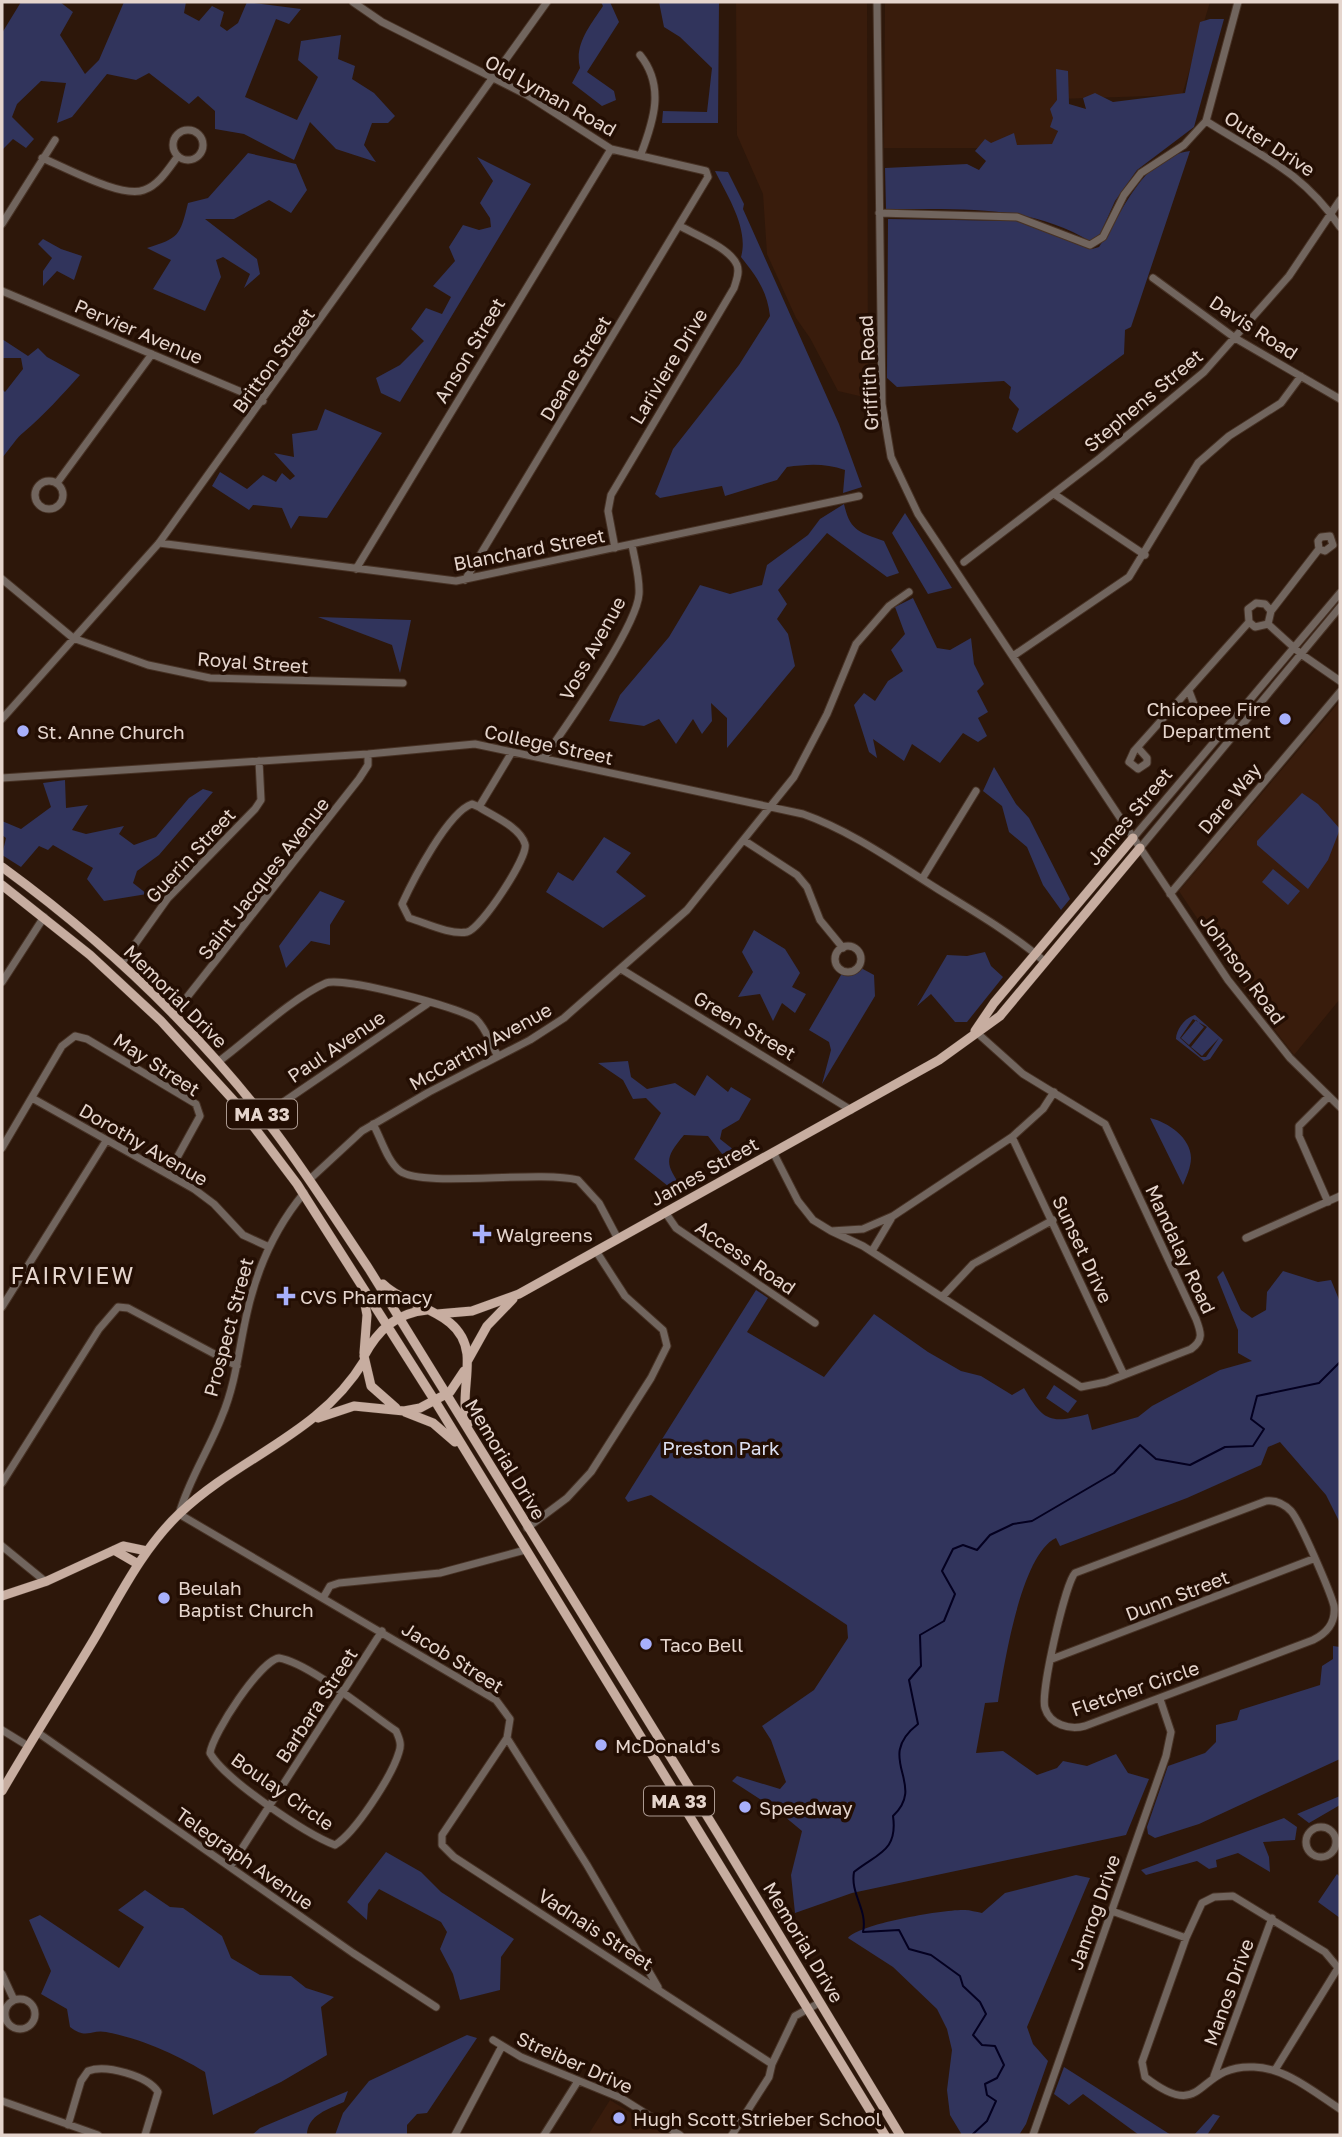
<svg xmlns="http://www.w3.org/2000/svg" width="1342" height="2137" font-family="'Golos Text',sans-serif">
<style>
.built{fill:#391c0c}
.green{fill:#31345c;fill-rule:evenodd}
.lines{fill:none;stroke-linecap:round;stroke-linejoin:round}
.stream{stroke:#040020;stroke-width:2}
.minor-casing{stroke:#473225;stroke-width:9}
.major-casing{stroke:#473225;stroke-width:10}
.minor{stroke:#71655e;stroke-width:7}
.major{stroke:#c7ada0;stroke-width:9}
.poi-dot{fill:#a8b0fc;stroke:#230e03;stroke-width:2.5}
.labels{text-anchor:middle;dominant-baseline:central;stroke-width:7;stroke-linejoin:round;paint-order:stroke}
.shield{fill:#230e03;stroke:#ab9990;stroke-width:2}
.shield-label{font-size:18px;font-weight:bold;fill:#e5d5cd}
.street-label{font-size:19px;fill:#e5d5cd;stroke:#230e03}
.poi-label{font-size:19px;fill:#e5d5cd;stroke:#230e03;text-anchor:start}
.park-label{font-size:19px;fill:#dde0f2;stroke:#230e03}
.quarter-label{font-size:23px;letter-spacing:2px;fill:#e5d5cd;stroke:#230e03}
</style>
<rect width="100%" height="100%" fill="#2d170a"/>
<path class="built" d="M736 2H867L868 398 838 391 810 338 796 318 767 254 763 194 737 135Z
M885 2H1210L1182 95 1058 99 1057 148H884Z
M1340 701V999L1294 1055 1253 1002 1179 891Z
M610 2100 667 2135H588Z"/>
<path class="green" d="M21 2H60L73 12 60 35 85 74 99 60 124 2H186L184 13 199 21 212 6 224 12 220 26 227 31 238 23 247 2 301 9 289 24 276 19 245 97 297 120 318 77 298 60 301 41 341 35 338 59 355 66 352 79 374 93 395 116 388 123H372L364 145 376 162 336 149 310 122 294 160 244 134 215 129V111L198 96 189 104 149 73 136 80 107 74 72 117 57 123 66 83 41 81 17 104 12 117 34 139 26 148 13 139 2 150V33Z
M601 2H610L619 22 587 72 614 91 616 100 602 106 572 83 580 68C574 44 590 26 603 6Z
M659 2H719L718 123H662L663 111 707 112 712 68 680 37 664 27Z
M1210 19H1224L1194 127 1137 170 1115 201 1098 239 1091 242C1029 203 956 210 886 209L885 168 967 164 979 170 986 161 975 151 985 139 991 143 1014 133 1017 145 1052 144 1058 131 1050 127 1053 118 1050 109 1057 100 1056 69 1068 71 1069 104 1086 109 1083 98 1095 93 1113 102 1185 93 1200 22Z
M1190 151 1131 327 1125 330 1124 354 1017 433 1012 429 1019 409 1009 398 1011 387 1004 381 897 387 887 378 888 219 1025 221 1092 249 1099 247C1124 212 1141 157 1190 151Z
M248 153 296 164 307 190 291 213 269 200 234 219H205L257 259 260 274 244 288 250 274 223 257 216 260 221 277 205 311 153 289 171 260 147 248C179 238 180 236 188 203L208 198Z
M477 157 531 184 400 402 381 393 376 378 400 365 424 341 411 329 426 308 442 314 451 297 433 286 455 261 449 247 463 225 479 230 491 227 490 218 480 203 493 181Z
M715 171 728 172 744 204 743 209 839 424 862 487 843 493 845 470C825 463 808 464 787 467L777 480 725 496 722 486 660 498 655 494 673 449 739 365 770 316C767 291 757 277 741 257 749 229 728 197 715 171Z
M43 239 61 249 82 256 74 280 57 271 43 286V271L52 258 38 244Z
M2 339 28 356 38 348 47 357 80 375C62 395 44 415 24 432 17 437 9 450 2 458V389L5 392 23 369 21 358H2Z
M325 409 382 433 327 518 299 516 291 529 282 508 253 505 249 510 212 486 220 472 247 489 263 475 276 482 282 473 290 480 295 476 274 453 294 457 292 434 317 430Z
M844 504C850 531 859 532 884 541L899 573 887 577 827 533 778 590 787 604 777 619 788 634 795 666 727 748V718L711 703 712 721 702 734 693 719 676 744 659 719 644 726 609 721 620 695 669 637 700 585 730 594 762 585 767 565 808 535 820 519Z
M905 513 952 588 928 594 892 533Z
M913 598 937 648 950 650 971 638 974 664 984 684 977 691 988 712 978 718 987 736 978 742 963 733 940 763 912 744 904 761 873 739 877 758 869 752 854 705 864 693 875 701 888 681 903 671 891 650 905 634 895 607Z
M318 617 411 620 400 673 392 645Z
M994 767 1016 804 1029 818 1070 899 1061 910 1043 885 1027 847 1009 832 1002 806 983 791Z
M65 780 66 808 88 805 72 830 86 834 124 826 119 834 134 845 156 837 189 798 203 789 213 792 159 855 137 871 133 883 147 894 104 901 87 879 93 868 53 845 48 850 39 846 21 867 2 855 6 838 2 835V821L21 829 51 807 43 783Z
M1302 793 1318 804 1340 829 1328 860 1308 889 1257 845V841Z
M604 837 631 853 616 872 646 896 603 928 546 892 558 872 573 881Z
M1273 869 1300 891 1288 905 1262 882Z
M320 891 345 901 330 925V945L311 941 286 968 279 946Z
M754 930 785 949 800 973 792 987 806 994 795 1013 782 1003 773 1021 760 994 738 997 753 972 742 952Z
M985 952 991 966 1003 977 967 1022H955L931 994 917 1006 947 955 967 956Z
M861 968 874 975 875 996 822 1084 831 1050 829 1042 809 1030 841 975H854Z
M1195 1015 1223 1040 1210 1059 1204 1061 1176 1039C1176 1029 1186 1017 1195 1015ZM1193 1019 1207 1027 1191 1047 1202 1056 1219 1038 1206 1057H1201L1180 1038Z
M1196 1020 1204 1027 1189 1045 1181 1038Z
M628 1061 631 1077 647 1089 675 1083 695 1096 707 1075 728 1092 731 1087 751 1099 739 1120 722 1130 720 1139 739 1154 730 1164 708 1136 684 1135C664 1159 665 1163 682 1188L678 1194 634 1159 661 1113 646 1098 633 1099 623 1080 598 1063Z
M1150 1118C1168 1122 1191 1138 1191 1158 1191 1167 1186 1178 1183 1185Z
M1223 1271 1241 1310 1252 1318 1266 1310 1267 1292 1283 1271 1318 1282 1331 1280 1340 1302 1339 1521 1326 1495 1280 1442 1268 1447 1261 1465 1187 1498 1060 1546 1056 1538C1021 1554 1004 1665 998 1702L985 1703 976 1753 1003 1751 1037 1775 1057 1768 1063 1761 1087 1766 1116 1754 1128 1773 1149 1779 1126 1835 852 1893 795 1913 791 1875 802 1831 778 1811 732 1781 737 1776 780 1789 786 1782 771 1740 762 1726 814 1690 848 1638 847 1625 651 1495 628 1502 625 1498 756 1290 768 1298 747 1332 824 1377 874 1314 928 1352 961 1371 981 1376 1012 1395 1024 1388C1044 1422 1050 1424 1088 1414L1092 1430 1138 1417 1152 1406 1220 1370 1252 1361 1238 1353V1330L1217 1277Z
M1054 1385 1077 1401 1068 1413 1046 1398Z
M1333 1646 1340 1647V1759L1199 1824 1155 1838 1148 1834 1147 1827 1168 1766 1205 1753 1216 1742V1725L1237 1720 1240 1710 1320 1685 1322 1666 1333 1659Z
M1340 1796V1805L1309 1823 1297 1814Z
M1284 1818 1297 1827 1295 1840 1263 1842 1269 1857 1270 1872 1238 1853 1216 1860 1217 1867 1209 1869 1197 1861 1146 1875 1141 1870Z
M386 1852 421 1872 441 1892 514 1939 501 1957 500 1990 460 2000 453 1974 440 1949 447 1932 441 1922 379 1889 368 1904 367 1920 347 1902Z
M1337 1874 1340 1877V1918L1318 1902Z
M1076 1875 1090 1878 1027 2027 1033 2044 1048 2061 1026 2124 1019 2135H962L950 2115 947 2090 952 2050 947 2029 937 2009 893 1967 848 1938C858 1924 945 1909 965 1910 970 1910 976 1912 982 1913L1005 1893Z
M145 1890 170 1907 183 1908 222 1936 231 1958 260 1975 291 1976 306 1988 334 1997 321 2007 327 2055 281 2082 213 2115 205 2072C176 2054 139 2038 106 2032 91 2029 87 2040 70 2027L67 2009 41 1994 51 1971 29 1920 40 1915 119 1968 144 1927 118 1910Z
M467 2035 477 2038 427 2113 417 2114 407 2125V2135H335L343 2113 369 2081Z
M1064 2067 1171 2135H1139L1083 2094 1069 2105 1054 2094Z
M348 2091 344 2102C329 2109 307 2115 307 2135H252L260 2128Z
M1213 2114 1220 2116 1207 2135H1194Z"/>
<g class="lines">
<path class="stream" d="M973 2134 987 2121 996 2101 987 2095 985 2084 997 2078 1004 2065 995 2046 982 2045 973 2035 986 2014 980 2002 963 1986 960 1976 931 1955 909 1949 899 1930 863 1932C868 1910 850 1894 854 1872 878 1853 898 1851 893 1816 928 1783 873 1759 918 1724L909 1680 921 1666 920 1635 944 1621 955 1594 942 1571 953 1549 963 1545 977 1550 990 1535 1013 1524 1032 1521 1114 1473 1140 1445 1156 1459 1190 1465 1225 1447 1253 1446 1264 1429 1251 1419 1257 1396 1319 1383 1340 1362"/>
<g class="minor-casing">
<path id="minor" d="M353 2 382 22 527 95 611 149 706 171 708 177 465 580
M877 2 882 404 891 457 918 514 1228 980 1290 1058 1340 1107
M640 55C665 86 654 120 641 154
M1206 121C1261 156 1302 171 1340 227
M173 145a15 15 0 1 1 30 0a15 15 0 1 1-30 0Z
M42 158C65 167 122 199 144 190 159 185 169 168 178 156
M879 213 1017 217 1090 245 1103 237 1124 195 1141 173 1184 145 1206 121 1238 2
M2 224 55 140
M1153 278 1235 338 1340 399
M2 291 263 401
M35 495a14 14 0 1 1 28 0a14 14 0 1 1-28 0Z
M57 483 152 354
M1054 494 1145 555
M159 543 456 581 859 496
M615 548 608 511 611 495 734 288C736 281 740 273 737 265 730 248 696 235 680 226
M964 562 1100 458 1204 372 1289 276 1340 200
M356 569 611 149
M2 579 73 638 148 665 210 678 403 683
M1249 622 1248 609 1256 603 1265 604 1271 611
M1249 622 1255 627 1268 624
M1268 624 1271 611 1319 549 1325 551 1333 545 1330 536 1321 537 1318 541 1319 549
M1268 624 1301 654 1340 681
M1013 656 1129 577 1198 463 1229 436 1281 403 1301 376
M1175 704 1186 711 1194 704 1189 691
M2 719 159 543 547 2
M1139 749 1147 758V763L1138 769 1129 762 1134 751 1249 622
M544 758C566 726 637 627 639 594 640 578 635 561 632 545
M2 778 368 754 475 744 803 814C851 831 893 861 936 888 973 911 1011 933 1044 961
M479 807 472 804C448 812 413 880 402 904L409 918C426 923 450 935 467 932 481 929 529 856 525 844 520 827 493 816 479 807L512 752
M1133 838 1340 593
M745 841 797 875 807 887 820 920 843 948
M1140 848 1340 607
M922 879 976 791
M1170 894 1340 692
M835 959a13 13 0 1 1 26 0a13 13 0 1 1-26 0Z
M121 964 168 898 255 809 261 800 259 761
M621 969 851 1110
M2 982 44 917
M173 1015 359 779 368 765V754
M218 1062C249 1039 292 998 326 983 342 976 462 1008 476 1019 486 1028 491 1045 498 1056
M32 1098 194 1189 214 1204 243 1235 269 1247
M263 1116 427 1004
M373 1124C381 1138 387 1161 400 1171 422 1188 538 1170 578 1180L599 1203 618 1239
M1012 1137 1124 1375
M2 1148 62 1046 75 1036 87 1039 196 1104 200 1116 168 1174
M773 1152 798 1201 813 1220 831 1231 863 1229 893 1216 1012 1137 1043 1109 1054 1092
M310 1179 362 1131 429 1092 530 1040 564 1018 687 910 794 777 827 714 856 644 889 606 909 592
M304 1193C275 1228 257 1268 247 1313 239 1347 236 1383 222 1416 209 1450 189 1479 179 1514L496 1700 510 1719 507 1738 587 1865 658 1987
M1328 1202 1299 1136V1126L1328 1097
M665 1212 676 1228 815 1323
M831 1231 863 1246 1081 1387 1106 1382 1191 1349C1204 1340 1201 1332 1196 1319L1105 1124 1023 1074 975 1031
M1246 1238 1340 1196
M872 1251 891 1219
M942 1297 973 1264 1053 1220
M2 1307 106 1141
M2 1483 99 1329 118 1307 128 1308 237 1366
M1266 1501C1275 1500 1284 1504 1291 1511 1300 1521 1330 1591 1334 1606 1336 1623 1327 1633 1313 1640L1085 1726C1070 1730 1050 1725 1045 1708 1040 1694 1065 1584 1075 1573Z
M527 1528 567 1498 591 1472 651 1378 667 1346 663 1330 625 1296 596 1251
M2 1546 46 1582
M323 1598 330 1586 339 1583 440 1573 525 1550
M279 1658C309 1663 368 1712 396 1731 399 1738 402 1744 399 1752 392 1776 355 1833 335 1845 306 1834 224 1779 210 1753 213 1733 260 1661 279 1658Z
M1052 1659 1313 1559
M2 1730 28 1746
M37 1732 353 1953 436 2007
M507 1738 442 1835V1845L454 1857 772 2064 795 2016 819 2003
M1306 1842a15 15 0 1 1 30 0a15 15 0 1 1-30 0Z
M230 1867 382 1631
M1112 1911 1186 1938 1142 2062 1145 2077C1207 2125 1194 2064 1254 2067 1286 2068 1314 2092 1340 2109
M1186 1938 1202 1903 1214 1897 1233 1896 1325 1952 1340 1970
M2 1974 14 2000
M5 2014a15 15 0 1 1 30 0a15 15 0 1 1-30 0Z
M493 2040 521 2057 621 2098 680 2135
M1275 2070 1338 1968
M1214 2076 1272 1918
M2 2101 98 2135
M68 2125 81 2081 88 2071C106 2064 148 2076 158 2092L145 2135
M455 2135 502 2046
M544 2135 578 2081
M732 2135 769 2077 772 2064
M1033 2135 1166 1756 1171 1732 1160 1699"/>
</g>
<g class="major-casing">
<path id="major" d="M2 867C105 942 199 1031 276 1133 309 1177 338 1223 369 1269L720 1837 900 2135
M2 885 90 955 161 1021 235 1102 297 1184 435 1401 885 2135
M975 1031 994 1003 1133 838
M383 1284C409 1309 462 1310 467 1354 469 1378 461 1400 468 1424
M363 1294 367 1315 364 1353
M437 1314 472 1311 519 1294 939 1060 1000 1016 1140 848
M468 1360 487 1326 513 1299
M396 1408 371 1386 364 1356C378 1330 396 1313 427 1310
M405 1412 433 1423 455 1442
M318 1418 354 1406 404 1411 420 1408 450 1392 464 1371
M114 1550 138 1564
M2 1596 47 1581 123 1546 147 1551
M2 1791C32 1739 65 1688 96 1636 121 1593 144 1547 180 1513 240 1456 319 1435 364 1361"/>
</g>
<use href="#minor" class="minor"/>
<use href="#major" class="major"/>
</g>
<g class="poi-dot">
<circle cx="1285" cy="719" r="7"/>
<circle cx="23" cy="731" r="7"/>
<path d="M478.5 1223.5h7v7h7v7h-7v7h-7v-7h-7v-7h7z"/>
<path d="M282.5 1285.5h7v7h7v7h-7v7h-7v-7h-7v-7h7z"/>
<circle cx="164" cy="1598" r="7"/>
<circle cx="646" cy="1644" r="7"/>
<circle cx="601" cy="1745" r="7"/>
<circle cx="745" cy="1807" r="7"/>
<circle cx="619" cy="2118" r="7"/>
</g>
<g class="labels">
<g class="shield">
<rect x="227" y="1099.5" width="70" height="29" rx="5"/>
<rect x="644" y="1786.5" width="70" height="29" rx="5"/>
</g>
<g class="shield-label">
<text x="262" y="1114">MA 33</text>
<text x="679" y="1801">MA 33</text>
</g>
<g class="street-label">
<text transform="translate(551 95) rotate(29)">Old Lyman Road</text>
<text transform="translate(1270 143) rotate(33)">Outer Drive</text>
<text transform="translate(1254 327) rotate(33)">Davis Road</text>
<text transform="translate(139 331) rotate(23)">Pervier Avenue</text>
<text transform="translate(469 350) rotate(-59)">Anson Street</text>
<text transform="translate(273 360) rotate(-54)">Britton Street</text>
<text transform="translate(668 366) rotate(-59)">Lariviere Drive</text>
<text transform="translate(575 368) rotate(-59)">Deane Street</text>
<text transform="translate(868 373) rotate(-93)">Griffith Road</text>
<text transform="translate(1143 400) rotate(-40)">Stephens Street</text>
<text transform="translate(529 549) rotate(-11)">Blanchard Street</text>
<text transform="translate(592 648) rotate(-61)">Voss Avenue</text>
<text transform="translate(253 662) rotate(4)">Royal Street</text>
<text transform="translate(549 744) rotate(12)">College Street</text>
<text transform="translate(1229 798) rotate(-50)">Dare Way</text>
<text transform="translate(1129 816) rotate(-50)">James Street</text>
<text transform="translate(190 855) rotate(-47)">Guerin Street</text>
<text transform="translate(263 878) rotate(-52)">Saint Jacques Avenue</text>
<text transform="translate(1243 969) rotate(54)">Johnson Road</text>
<text transform="translate(176 996) rotate(45)">Memorial Drive</text>
<text transform="translate(745 1025) rotate(31)">Green Street</text>
<text transform="translate(336 1046) rotate(-34)">Paul Avenue</text>
<text transform="translate(480 1046) rotate(-29)">McCarthy Avenue</text>
<text transform="translate(157 1064) rotate(33)">May Street</text>
<text transform="translate(144 1144) rotate(30)">Dorothy Avenue</text>
<text transform="translate(704 1171) rotate(-29)">James Street</text>
<text transform="translate(1083 1249) rotate(65)">Sunset Drive</text>
<text transform="translate(1181 1249) rotate(65)">Mandalay Road</text>
<text transform="translate(746 1257) rotate(34)">Access Road</text>
<text transform="translate(228 1327) rotate(-75)">Prospect Street</text>
<text transform="translate(506 1459) rotate(59)">Memorial Drive</text>
<text transform="translate(1177 1595) rotate(-21)">Dunn Street</text>
<text transform="translate(453 1657) rotate(32)">Jacob Street</text>
<text transform="translate(1135 1688) rotate(-19)">Fletcher Circle</text>
<text transform="translate(316 1705) rotate(-57)">Barbara Street</text>
<text transform="translate(283 1791) rotate(35)">Boulay Circle</text>
<text transform="translate(245 1858) rotate(35)">Telegraph Avenue</text>
<text transform="translate(1094 1912) rotate(-71)">Jamrog Drive</text>
<text transform="translate(596 1929) rotate(33)">Vadnais Street</text>
<text transform="translate(804 1942) rotate(59)">Memorial Drive</text>
<text transform="translate(1228 1992) rotate(-70)">Manos Drive</text>
<text transform="translate(575 2062) rotate(24)">Streiber Drive</text>
</g>
<g class="poi-label">
<text x="1271" y="708" text-anchor="end">Chicopee Fire<tspan x="1271" dy="22">Department</tspan></text>
<text x="37" y="731">St. Anne Church</text>
<text x="496" y="1234">Walgreens</text>
<text x="300" y="1296">CVS Pharmacy</text>
<text x="178" y="1587">Beulah<tspan x="178" dy="22">Baptist Church</tspan></text>
<text x="660" y="1644">Taco Bell</text>
<text x="615" y="1745">McDonald's</text>
<text x="759" y="1807">Speedway</text>
<text x="633" y="2118">Hugh Scott Strieber School</text>
</g>
<g class="park-label">
<text x="721" y="1447">Preston Park</text>
</g>
<g class="quarter-label">
<text x="73" y="1275">FAIRVIEW</text>
</g>
</g>
<rect width="1342" height="2137" fill="none" stroke="#e5d5cd" stroke-width="7"/>
</svg>
